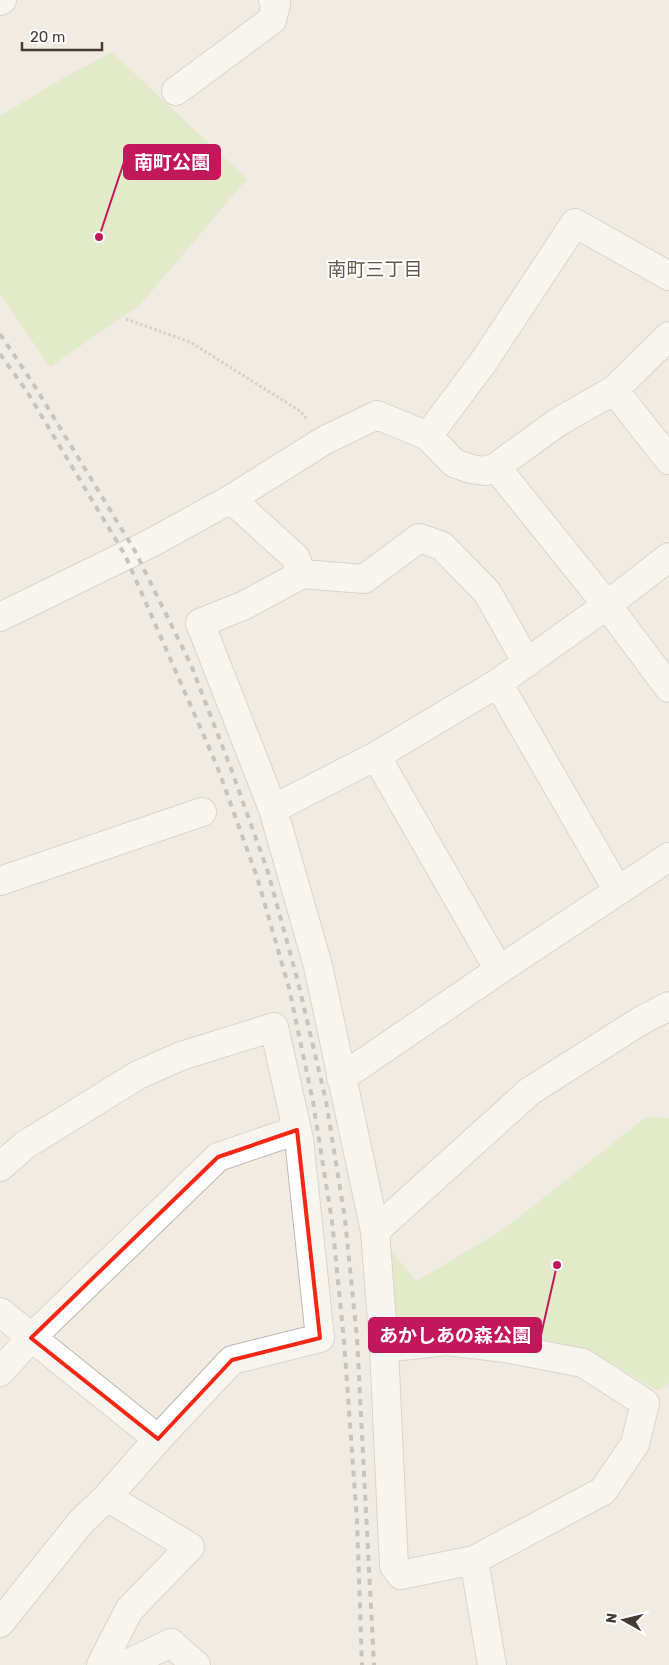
<svg xmlns="http://www.w3.org/2000/svg" width="669" height="1665" font-family="Rubik,'Noto Sans JP',sans-serif">
<style>
.green{fill:#d0e6ac}
.lines{fill:none;stroke-linecap:round;stroke-linejoin:round}
.minor-casing{stroke:#c0b6a9;stroke-width:30}
.path{stroke:#beae98;stroke-width:3;stroke-dasharray:2.5 2.5;stroke-linecap:butt}
.minor{stroke:#fff;stroke-width:28}
.rail{stroke:#939393;stroke-width:4;stroke-dasharray:6 6;stroke-linecap:butt}
.marked{fill:none;stroke:#f72615;stroke-width:4;stroke-linejoin:round}
.labels{text-anchor:middle;dominant-baseline:central;stroke-width:4;stroke-linejoin:round;paint-order:stroke}
.neighbourhood-label{font-size:19px;fill:#66594b;stroke:#fff}
.leader{fill:none;stroke:#c2185b;stroke-width:2}
.callout-dot{fill:#c2185b;stroke:#fff;stroke-width:2}
.callout{fill:#c2185b;stroke:#c2185b;stroke-width:2}
.callout-label{font-size:19px;text-anchor:middle;font-weight:bold;fill:#fff}
</style>
<rect width="100%" height="100%" fill="#f1ece3"/>
<path class="green" d="M112 52 247 179 141 304 50 367 0 294V116L63 78Z
M646 1117 669 1118V1383L658 1391 595 1354 503 1339 389 1323 388 1248 417 1281 504 1229Z"/>
<g class="lines">
<g class="minor-casing">
<path id="minor" d="M0 1 2 0
M176 91 272 20 276 4 273 0
M614 390 669 460
M428 436 484 361 575 223 669 276
M496 467 607 605 669 688
M231 499 295 557 302 574
M0 617 151 543 231 499 325 440 377 415 428 436 454 463 471 469 485 471 496 467 558 422 614 390 669 336
M498 683 618 891
M376 756 499 970
M273 809 376 756 498 683 607 605 669 557
M0 881 202 812
M341 1078 499 970 669 857
M0 1167 25 1145 138 1075 181 1056 274 1027 299 1139 320 1338 232 1360 158 1439 0 1312
M375 1231 530 1091 642 1020 669 1006
M384 1348 447 1341 505 1348 583 1363 645 1403 635 1444 603 1491 474 1560
M0 1372 31 1338 218 1157 297 1130
M0 1623 81 1522 107 1497 158 1439
M101 1665 129 1610 190 1547 107 1497
M125 1665 171 1643 196 1665
M492 1665 474 1560 401 1575 394 1566 384 1348 375 1231 318 966 273 809 200 623 245 605 302 574 364 579 419 538 442 546 487 592 527 663"/>
</g>
<path class="path" d="M126 319 190 342 300 411 307 419"/>
<use href="#minor" class="minor"/>
<path class="rail" d="M0 334 34 385 135 551 191 665 230 766 268 872 298 982 326 1101 345 1219 357 1338 374 1665
M0 354 26 390 125 555 217 766 257 877 289 988 313 1102 332 1221 344 1341 357 1521 362 1665"/>
</g>
<path d="M0 0H669V1665H0ZM297 1130 320 1338 232 1360 158 1439 31 1338 218 1157Z" fill="#f1ece3" fill-opacity=".55" fill-rule="evenodd"/>
<path class="marked" d="M297 1130 320 1338 232 1360 158 1439 31 1338 218 1157Z"/>
<g class="labels">
<g class="neighbourhood-label">
<text x="375" y="269">南町三丁目</text>
</g>
</g>
<path class="leader" d="M99 237L124 162M557 1265L541 1335"/>
<g class="callout-dot">
<circle cx="99" cy="237" r="5"/>
<circle cx="557" cy="1265" r="5"/>
</g>
<g class="callout">
<rect x="124" y="145" width="96" height="34" rx="5"/>
<rect x="369" y="1318" width="172" height="34" rx="5"/>
</g>
<g class="callout-label">
<text x="172" y="169">南町公園</text>
<text x="455" y="1342">あかしあの森公園</text>
</g>
<g transform="translate(624 1620) rotate(278)" stroke="#ffffff" stroke-width="4" paint-order="stroke">
<path d="M0-4L9 19L0 12L-9 19Z" fill="#433c34"/>
<text y="-8" font-size="14" font-weight="bold" text-anchor="middle" fill="#433c34">N</text>
</g>
<path d="M22 42v8h80v-8" fill="none" stroke="#433c34" stroke-width="2.5"/>
<text x="30" y="42" font-size="15" fill="#433c34" stroke="#ffffff" stroke-width="4" paint-order="stroke">20 m</text>
</svg>
